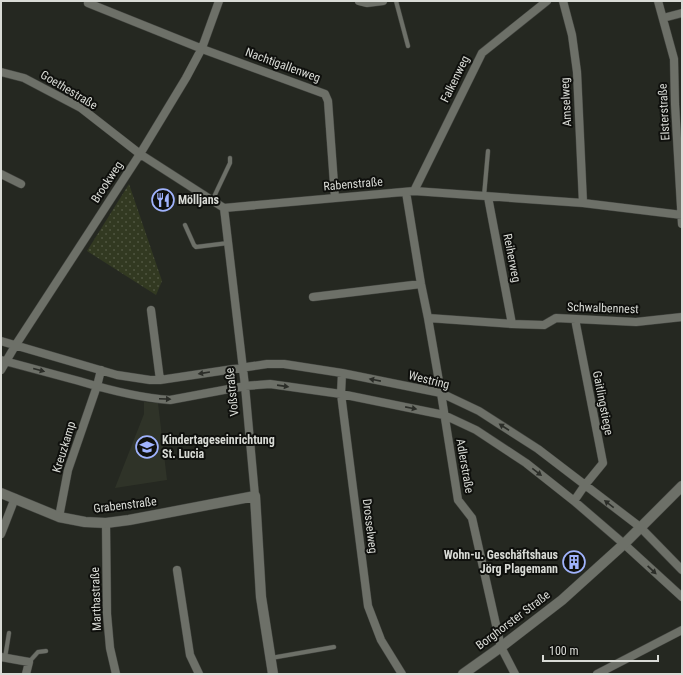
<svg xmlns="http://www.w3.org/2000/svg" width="683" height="675" font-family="'Roboto Condensed',sans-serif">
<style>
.built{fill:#2f3328}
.grass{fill:url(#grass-dots)}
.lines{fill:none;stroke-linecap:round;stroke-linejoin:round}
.lane-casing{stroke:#434540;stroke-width:5}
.street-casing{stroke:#434540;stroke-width:9}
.secondary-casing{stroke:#434540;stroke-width:11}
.lane{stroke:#6d7068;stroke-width:4}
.street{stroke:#6d7068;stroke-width:8}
.secondary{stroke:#6d7068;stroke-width:10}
.oneway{fill:#2b2d28}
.labels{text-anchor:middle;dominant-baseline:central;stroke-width:4;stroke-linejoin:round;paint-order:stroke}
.street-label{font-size:12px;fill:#d9dbd6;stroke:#0f100d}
.poi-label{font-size:12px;font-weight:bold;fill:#d9dbd6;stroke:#0f100d;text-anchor:start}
</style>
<defs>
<pattern id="grass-dots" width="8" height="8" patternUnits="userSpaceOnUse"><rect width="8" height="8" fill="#323921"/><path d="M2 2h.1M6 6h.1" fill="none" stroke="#4f5540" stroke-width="1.8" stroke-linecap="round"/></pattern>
</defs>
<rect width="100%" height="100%" fill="#252821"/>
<path class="built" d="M144 402 158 403 167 480 115 488 144 414Z"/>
<path class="grass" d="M129 184 162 281 156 295 87 251Z"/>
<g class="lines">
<g class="lane-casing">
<path id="lane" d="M396 1 408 46
M484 196 488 151
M212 201 230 163V158
M185 225 194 245 196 247 228 243
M5 658 9 633
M271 658 334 647
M29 662 38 652 46 651"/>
</g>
<g class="street-casing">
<path id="street" d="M359 1 367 3 383 1
M563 1 572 35 577 72 583 203
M658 1 674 59 675 104 682 224
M88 3 205 50 325 94 328 101 335 198
M663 18 682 13
M1 72 24 78 81 108 140 154 224 208
M1 174 21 184
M414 191 482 53 547 1
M406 192 421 284 428 318 441 393 458 500 472 518 501 647 515 674
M488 197 512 324
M224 208 414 191 583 203 682 215
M224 208 245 386 255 496
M313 297 421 284
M151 310 160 380
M428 318 512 324 544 325 556 318 636 322 682 317
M1 341 117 375 150 380H160L267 364H284L342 373 441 393 479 411 538 449 640 527 682 570
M1 360C27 367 53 374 79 381 109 390 139 398 170 400L245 386 270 384 341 394 444 415 476 430 526 463 574 501 624 544 682 597
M1 370 15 346 140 154 186 78 202 48 219 1
M342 373 341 394 368 606 381 640 402 674
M574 501 585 485 603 463 575 319
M59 517 68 470 97 386 101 370
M106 523 107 614 110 648 116 674
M1 534 15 498
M177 570 190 655 199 674
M1 657 29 662 26 674
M597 674 682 630"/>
</g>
<g class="secondary-casing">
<path id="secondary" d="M1 493 59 517 85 522 106 523 129 520 255 496 261 597 273 674
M463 674 501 647 562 600 624 544 682 486"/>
</g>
<use href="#lane" class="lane"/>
<use href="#street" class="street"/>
<use href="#secondary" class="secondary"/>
</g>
<defs><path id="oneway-solid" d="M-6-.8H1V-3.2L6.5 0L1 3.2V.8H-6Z"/></defs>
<g class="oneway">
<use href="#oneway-solid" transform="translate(39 370) rotate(15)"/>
<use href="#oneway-solid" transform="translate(204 373) rotate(171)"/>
<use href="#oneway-solid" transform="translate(375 380) rotate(-169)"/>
<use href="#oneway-solid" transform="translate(283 386) rotate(8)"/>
<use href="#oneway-solid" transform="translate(165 399) rotate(2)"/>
<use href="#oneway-solid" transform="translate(411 408) rotate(11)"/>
<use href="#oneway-solid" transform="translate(504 427) rotate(-147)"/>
<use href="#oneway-solid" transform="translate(537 472) rotate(38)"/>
<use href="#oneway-solid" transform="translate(609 504) rotate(-142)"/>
<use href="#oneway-solid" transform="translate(652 570) rotate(43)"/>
</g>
<defs>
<g id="restaurant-ring" transform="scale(1.15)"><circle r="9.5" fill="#0f100d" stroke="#a0b3fd" stroke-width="1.5"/><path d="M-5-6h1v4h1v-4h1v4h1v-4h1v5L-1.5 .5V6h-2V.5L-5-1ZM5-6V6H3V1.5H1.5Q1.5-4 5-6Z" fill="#a0b3fd"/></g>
<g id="school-ring" transform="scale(1.15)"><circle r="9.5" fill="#0f100d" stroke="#a0b3fd" stroke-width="1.5"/><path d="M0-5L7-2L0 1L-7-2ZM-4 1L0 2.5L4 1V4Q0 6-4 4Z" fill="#a0b3fd"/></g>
<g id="building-ring" transform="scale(1.15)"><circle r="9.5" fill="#0f100d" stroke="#a0b3fd" stroke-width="1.5"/><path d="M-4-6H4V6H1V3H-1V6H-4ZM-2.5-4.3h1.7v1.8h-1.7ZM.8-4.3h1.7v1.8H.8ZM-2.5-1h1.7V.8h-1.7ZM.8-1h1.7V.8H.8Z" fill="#a0b3fd"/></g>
</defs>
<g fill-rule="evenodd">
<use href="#restaurant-ring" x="163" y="200"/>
<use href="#school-ring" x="147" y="447"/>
<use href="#building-ring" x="574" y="562"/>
</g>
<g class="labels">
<g class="street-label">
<text transform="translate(283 65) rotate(20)">Nachtigallenweg</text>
<text transform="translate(455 79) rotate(-64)">Falkenweg</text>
<text transform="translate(69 90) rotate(31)">Goethestraße</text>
<text transform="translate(566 102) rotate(-93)">Amselweg</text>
<text transform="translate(664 112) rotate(-93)">Elsterstraße</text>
<text transform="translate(107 182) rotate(-57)">Brookweg</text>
<text transform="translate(353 184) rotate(-5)">Rabenstraße</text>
<text transform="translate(512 258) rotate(79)">Reiherweg</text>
<text transform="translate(603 308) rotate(2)">Schwalbennest</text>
<text transform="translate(429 380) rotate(14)">Westring</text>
<text transform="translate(232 392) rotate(-96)">Voßstraße</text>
<text transform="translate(603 403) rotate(79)">Gaitlingstiege</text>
<text transform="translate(64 447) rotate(-73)">Kreuzkamp</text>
<text transform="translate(465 466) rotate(80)">Adlerstraße</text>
<text transform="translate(125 505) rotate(-7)">Grabenstraße</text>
<text transform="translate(370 526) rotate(83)">Drosselweg</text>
<text transform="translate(96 599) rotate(-92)">Marthastraße</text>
<text transform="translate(513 620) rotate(-37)">Borghorster Straße</text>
</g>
<g class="poi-label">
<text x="178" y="200">Mölljans</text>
<text x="162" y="440">Kindertageseinrichtung<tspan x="162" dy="14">St. Lucia</tspan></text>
<text x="558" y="555" text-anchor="end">Wohn-u. Geschäftshaus<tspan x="558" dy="14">Jörg Plagemann</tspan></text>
</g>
</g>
<rect width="683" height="675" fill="none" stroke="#d9dbd6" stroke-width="4"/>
<path d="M543 655v6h115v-6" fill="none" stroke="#d9dbd6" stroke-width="2"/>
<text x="549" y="655" font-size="12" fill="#d9dbd6" stroke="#0f100d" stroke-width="3" paint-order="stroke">100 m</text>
</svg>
